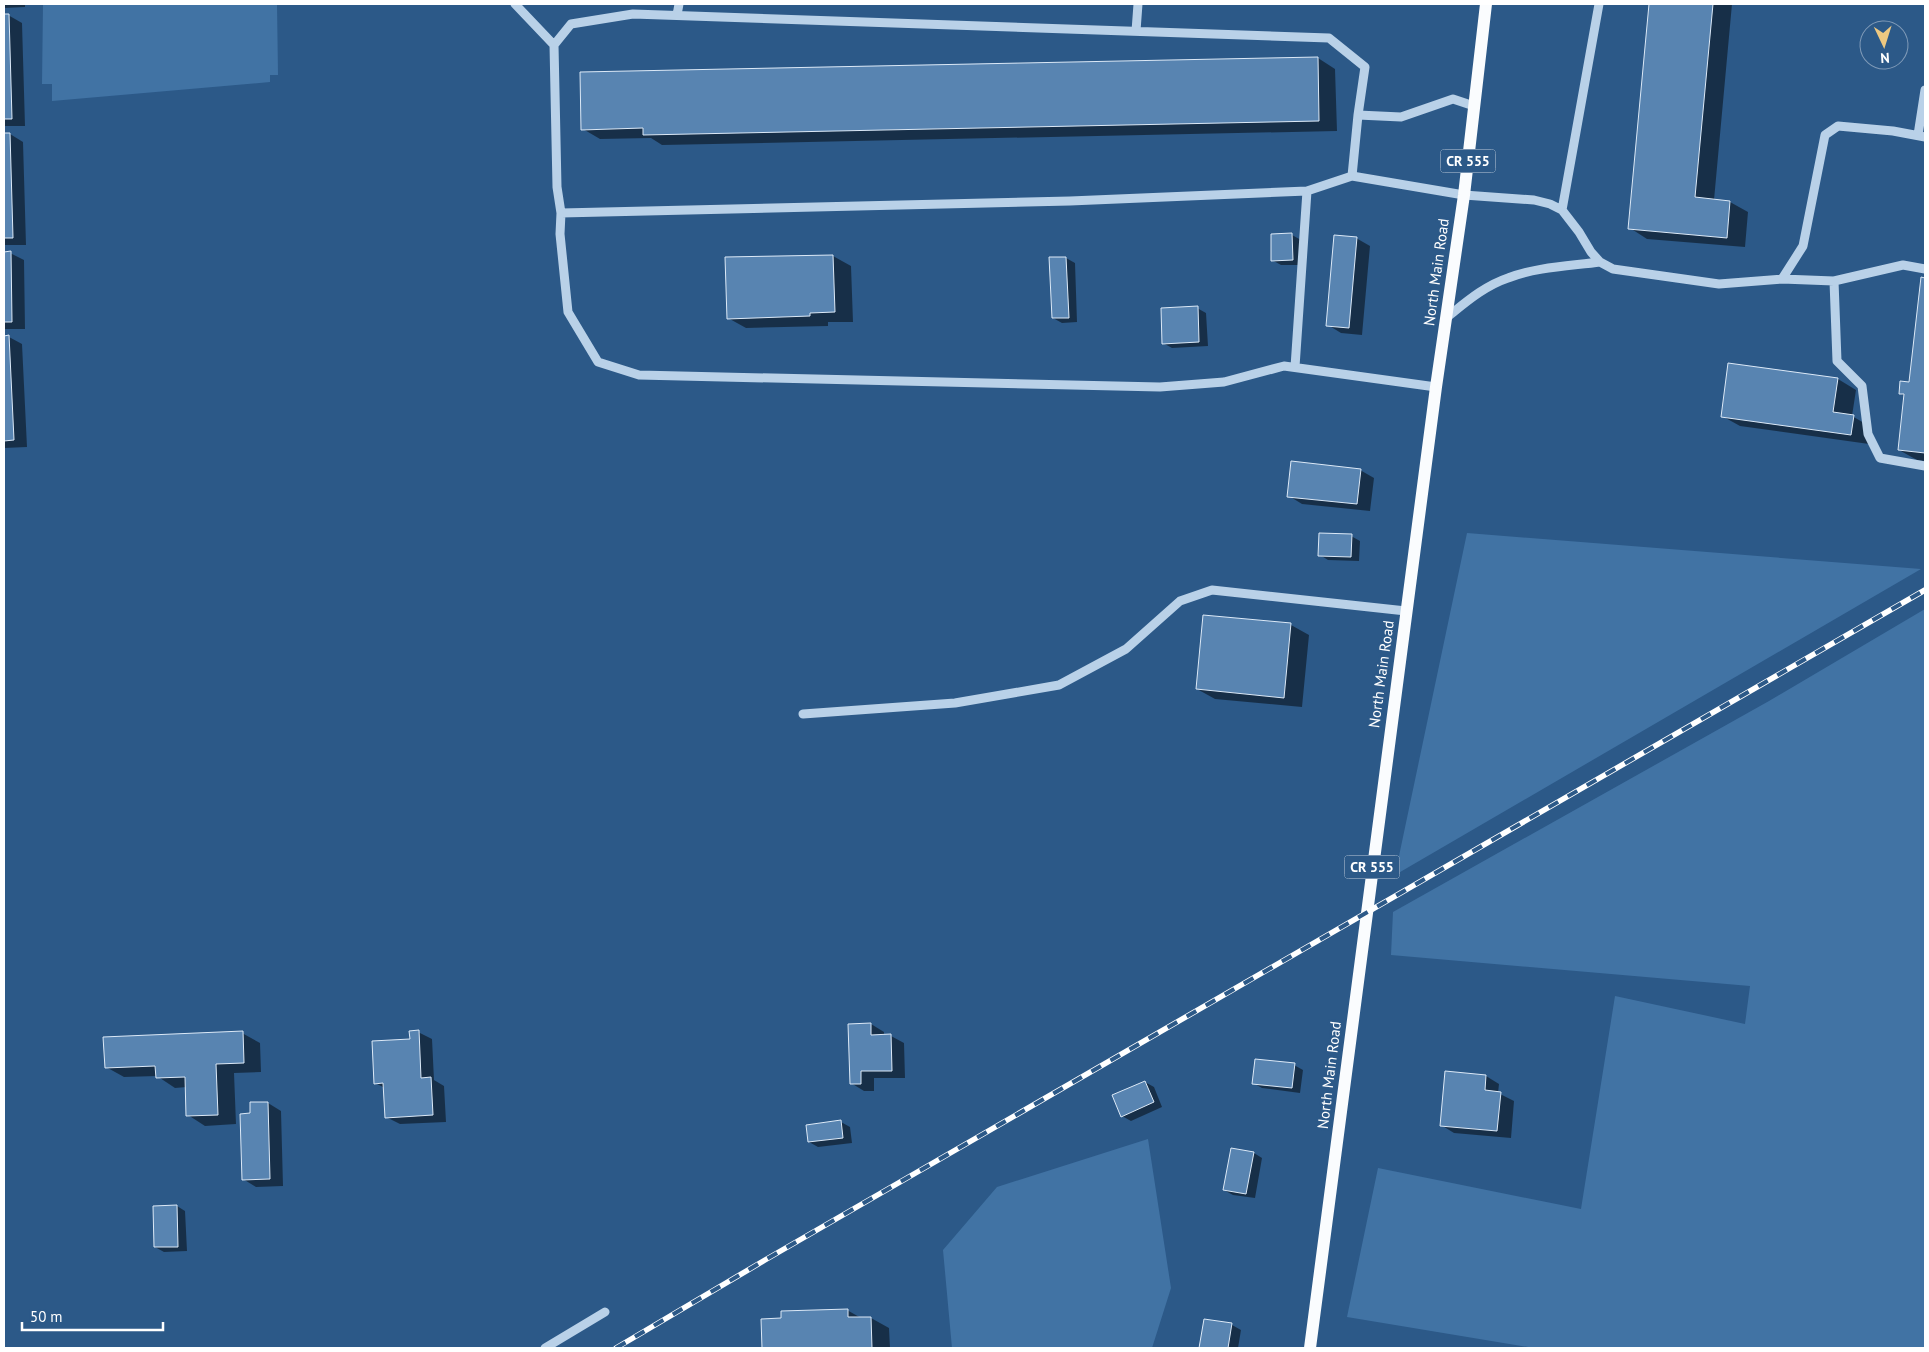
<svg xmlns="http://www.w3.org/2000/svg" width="1929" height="1352" font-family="'PT Sans',sans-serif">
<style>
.green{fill:#4173a4}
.shadow{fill:#0007}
.building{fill:#5884b1;stroke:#dce9f7}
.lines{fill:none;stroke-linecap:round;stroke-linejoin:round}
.minor{stroke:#b9d1e8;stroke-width:9}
.major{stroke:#fafcfe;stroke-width:12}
.rail-casing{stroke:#fff;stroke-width:5.5}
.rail{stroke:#2c5988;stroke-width:4;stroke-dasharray:11;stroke-linecap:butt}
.labels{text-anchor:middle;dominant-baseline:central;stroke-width:5;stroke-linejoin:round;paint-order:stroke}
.shield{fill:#2c5988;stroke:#c0cddb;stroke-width:1}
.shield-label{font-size:14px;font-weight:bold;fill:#fff}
.street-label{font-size:15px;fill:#fff;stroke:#2c5988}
</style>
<rect width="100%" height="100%" fill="#2c5988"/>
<path class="green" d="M43 4H277L278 75H270V82L52 101V84H42Z
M1467 533 1921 569 1395 875Z
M1925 609V1348H1534L1347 1317 1378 1168 1581 1209 1615 996 1745 1024 1750 986 1391 955 1393 912 1769 701Z
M1148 1139 1171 1288 1152 1348H952L943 1250 997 1187Z"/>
<path class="shadow" d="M4 4H25V7L4 8Z
M1650 4H1732L1714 200 1730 202 1748 212 1745 247 1647 239 1630 228Z
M4 15H8L22 23 25 126H4Z
M1318 58 1335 69 1337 131 662 145 651 138 600 139 583 129Z
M4 134H10L23 142 26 245H4Z
M1272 235H1292L1301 240V265H1281L1272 260Z
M1356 238 1370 246 1362 335 1341 333 1328 325Z
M4 253H10L24 260 25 329H4Z
M833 256 851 266 853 322H828V326L746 328 728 318 727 259Z
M1066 258 1075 263 1077 322 1062 323 1053 318Z
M1922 279H1925V461L1917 460 1899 450 1905 396 1900 393 1910 383Z
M1197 308 1206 313 1208 346 1172 348 1163 343Z
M4 337H9L22 344 27 447 4 448Z
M1838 379 1856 390 1852 416 1871 427 1869 444 1740 426 1722 416Z
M1360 470 1374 478 1370 511 1302 504 1289 496Z
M1351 536 1360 541 1359 561 1328 560 1320 555Z
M1204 616 1291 625 1309 635 1302 707 1215 699 1197 689Z
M871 1024 884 1032V1036H891L904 1043 905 1078H874V1091H864L851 1083Z
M418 1032 432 1039 434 1080 444 1086 446 1122 400 1124 386 1117 385 1088 375 1083Z
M242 1033 260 1043 261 1072 234 1073 236 1124 205 1126 188 1115 187 1087 175 1088 157 1076 124 1077 106 1067Z
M1294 1065 1303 1070 1300 1093 1262 1088 1253 1083Z
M1486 1076 1499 1084 1498 1093 1514 1101 1511 1138 1454 1133 1441 1125Z
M1145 1082 1154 1087 1162 1107 1131 1121 1122 1116Z
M268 1103 281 1111 283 1186 256 1187 243 1179 251 1115Z
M841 1122 850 1127 852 1143 818 1147 809 1142Z
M1254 1153 1262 1158 1255 1198 1233 1195 1224 1190Z
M177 1206 185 1211 187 1251 164 1252 155 1247Z
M847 1310 861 1318H871L889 1328 890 1348H763L762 1320 782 1319Z
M1205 1320 1232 1325 1241 1330 1238 1348H1200Z"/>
<path class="building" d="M1649 4H1713L1695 197 1730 201 1727 238 1628 229Z
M4 14H9L12 119H4Z
M1318 57 1319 121 643 135V128L581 130 580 72Z
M4 133H10L13 238H4Z
M1292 233 1293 260 1271 261V234Z
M1334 235 1357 237 1349 328 1326 326Z
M11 251 12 322H4V252Z
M833 255 835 312 810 313V316L727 319 725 257Z
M1049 257H1066L1069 318H1052Z
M1921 277 1925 278V453L1898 450 1904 394H1899L1900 381 1909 382Z
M1198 306 1199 342 1162 344 1161 308Z
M9 335 14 440 4 441V336Z
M1728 363 1838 378 1833 412 1854 415 1851 435 1721 417Z
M1291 461 1361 469 1357 504 1287 497Z
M1319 533 1352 534 1351 557 1318 556Z
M1203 615 1291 623 1284 698 1196 689Z
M871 1023V1035L891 1034 892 1071H861V1084H850L848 1024Z
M419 1030 421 1078 431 1077 433 1115 385 1118 383 1083 374 1084 372 1041 410 1039 409 1031Z
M243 1031 244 1063 216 1064 218 1115 186 1116 185 1077 156 1078 155 1066 105 1068 103 1037Z
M1255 1059 1295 1063 1292 1088 1252 1084Z
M1445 1071 1486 1075 1485 1090 1501 1092 1497 1131 1440 1126Z
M1145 1081 1154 1102 1121 1117 1112 1095Z
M250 1102H268L270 1179 242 1180 240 1114 250 1113Z
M841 1120 843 1138 808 1142 806 1125Z
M1231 1148 1254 1152 1246 1194 1223 1190Z
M177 1205 178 1247H154L153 1206Z
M848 1309V1317H871L872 1348H762L761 1319 781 1318V1311Z
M1204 1319 1232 1323 1228 1348H1199Z"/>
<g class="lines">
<path class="minor" d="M515 4 554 45
M677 15 679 4
M1136 31 1138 4
M1474 106 1453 99 1401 117 1358 115 1365 67 1329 38 633 14 571 24 554 45 557 187 561 213 1070 201 1307 191 1352 176 1464 195 1534 200 1550 204 1562 210 1579 232 1591 252 1600 262 1613 269 1719 284 1782 279 1803 246 1825 135 1838 126 1893 131 1925 137
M1918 135 1925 90
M1352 176 1358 115
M1562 210 1599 4
M561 213 560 234 568 312 598 362 639 375 1160 387 1224 382 1284 366 1436 387
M1782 279 1834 281 1903 265 1925 269
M1834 281 1837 361 1862 386 1868 434 1880 458 1925 466
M1446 318C1465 303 1484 286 1508 278 1536 267 1570 266 1600 262
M1295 367 1307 191
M803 714 955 703 1059 685 1126 649 1180 601 1212 590 1406 611
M545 1348 605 1312"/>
<path class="major" d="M1310 1348 1436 387 1464 195 1486 4"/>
<g class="rail-casing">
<path id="rail" d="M616 1348 765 1260 1925 590"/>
</g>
<use href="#rail" class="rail"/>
</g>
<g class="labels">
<g class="shield">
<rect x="1440.5" y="149.5" width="55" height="23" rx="4"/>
<rect x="1344.5" y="855.5" width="55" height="23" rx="4"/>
</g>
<g class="shield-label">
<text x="1468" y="161">CR 555</text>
<text x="1372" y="867">CR 555</text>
</g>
<g class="street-label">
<text transform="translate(1436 272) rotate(-82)">North Main Road</text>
<text transform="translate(1381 674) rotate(-82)">North Main Road</text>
<text transform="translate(1329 1075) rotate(-83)">North Main Road</text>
</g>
</g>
<rect width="1929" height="1352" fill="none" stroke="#ffffff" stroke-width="10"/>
<g transform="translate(1884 45) rotate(176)"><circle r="24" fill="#2c5988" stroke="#809bb8"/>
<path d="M0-4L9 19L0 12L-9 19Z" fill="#edc881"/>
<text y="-8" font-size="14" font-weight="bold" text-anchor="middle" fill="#ffffff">N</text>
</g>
<path d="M22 1322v8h141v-8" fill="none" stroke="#ffffff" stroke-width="2.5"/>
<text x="30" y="1322" font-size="15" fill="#ffffff" stroke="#2c5988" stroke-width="4" paint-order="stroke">50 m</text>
</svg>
